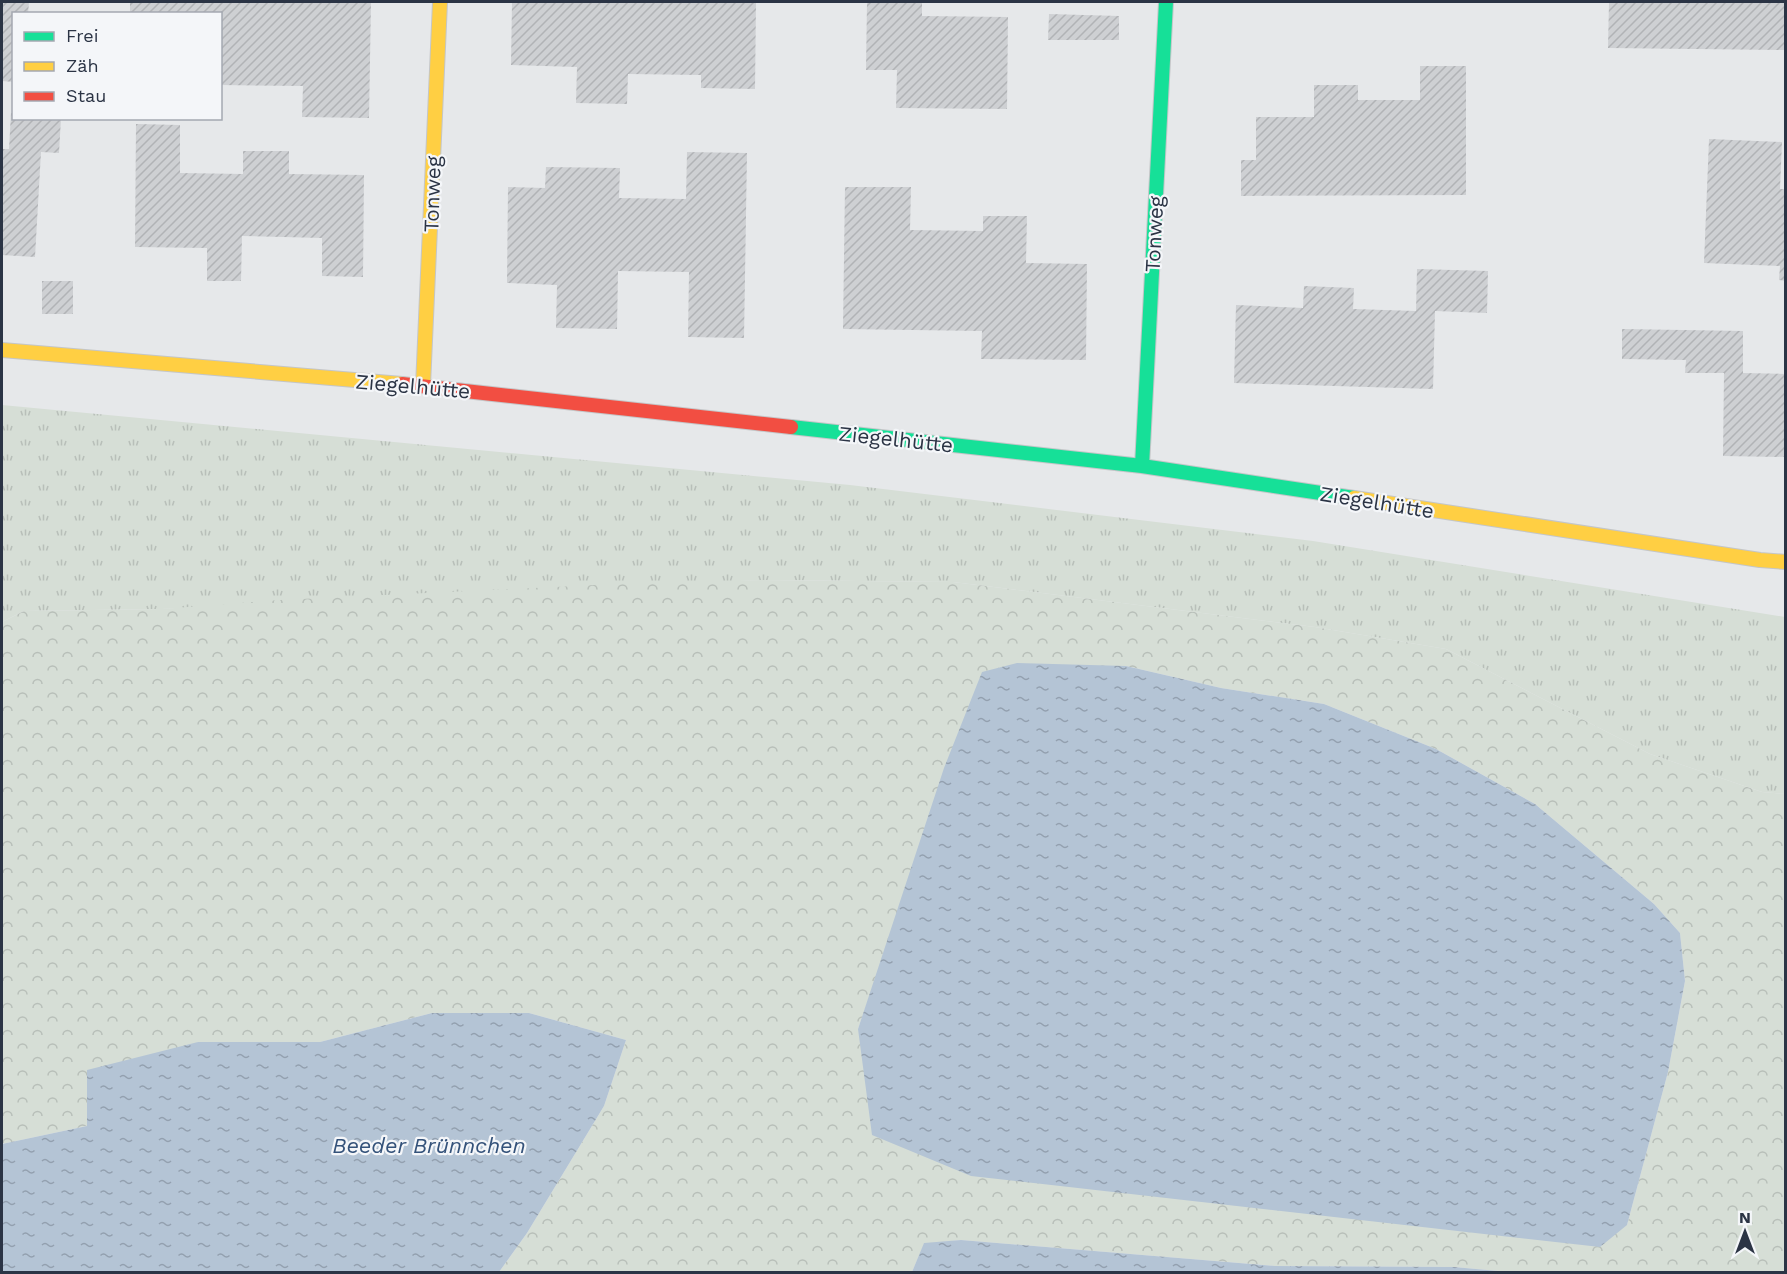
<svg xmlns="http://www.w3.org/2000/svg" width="1787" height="1274" font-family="'Work Sans',sans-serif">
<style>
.grass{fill:url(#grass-tufts)}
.forest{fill:url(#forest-crowns);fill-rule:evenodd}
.water{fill:url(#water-ripples)}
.building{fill:url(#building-hatch)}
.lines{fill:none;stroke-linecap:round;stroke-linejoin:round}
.fast-casing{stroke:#c4c6c8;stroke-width:16}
.slow-casing{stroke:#c4c6c8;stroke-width:16}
.jam-casing{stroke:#c4c6c8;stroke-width:16}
.fast{stroke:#16e098;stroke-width:14}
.slow{stroke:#ffcf43;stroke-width:14}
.jam{stroke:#f24e42;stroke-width:14}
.labels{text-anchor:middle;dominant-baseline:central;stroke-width:4.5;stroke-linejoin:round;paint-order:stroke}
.street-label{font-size:21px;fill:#2b3445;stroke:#f4f6f9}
.water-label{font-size:22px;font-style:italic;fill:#34527a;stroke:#f4f6f9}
</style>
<defs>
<pattern id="grass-tufts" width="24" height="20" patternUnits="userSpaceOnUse" patternTransform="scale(1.5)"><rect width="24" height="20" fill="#d6ded6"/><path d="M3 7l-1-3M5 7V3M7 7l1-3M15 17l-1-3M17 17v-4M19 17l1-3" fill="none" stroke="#b8bfb9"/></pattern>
<pattern id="forest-crowns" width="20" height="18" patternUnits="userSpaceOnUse" patternTransform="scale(1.5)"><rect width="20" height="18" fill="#d6ded6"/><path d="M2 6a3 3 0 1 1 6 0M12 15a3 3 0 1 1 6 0" fill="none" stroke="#b8bfb9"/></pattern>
<pattern id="water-ripples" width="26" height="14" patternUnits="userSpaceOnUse" patternTransform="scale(1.5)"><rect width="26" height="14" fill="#b4c4d5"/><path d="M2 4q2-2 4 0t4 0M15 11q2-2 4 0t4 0" fill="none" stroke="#93a0af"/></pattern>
<pattern id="building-hatch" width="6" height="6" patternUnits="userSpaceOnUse" patternTransform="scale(1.5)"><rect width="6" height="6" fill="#ced0d3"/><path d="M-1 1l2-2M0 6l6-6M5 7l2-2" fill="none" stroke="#b1b3b6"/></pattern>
</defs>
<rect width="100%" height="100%" fill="#e6e8ea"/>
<path class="grass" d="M2 405 850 485 1313 541 1785 617V794L1762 792 1650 754 1446 649 1315 627 953 582 761 580 162 609 24 611 2 622Z"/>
<path class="forest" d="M761 580 953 582 1315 627 1446 649 1650 754 1762 792 1785 794V1272H1509L1454 1267 1275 1266 961 1240 924 1244 912 1272H499L527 1233 604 1106 626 1040 529 1013H432L320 1042H198L87 1126 2 1144V622L24 611 162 609 280 600 596 585ZM1126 666 1221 688 1324 704 1436 749 1535 804 1654 904 1680 933 1685 981 1668 1072 1627 1225 858 1029 894 925Z"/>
<path class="water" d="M1017 663 1126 666 1221 688 1324 704 1436 749 1535 804 1654 904 1680 933 1685 981 1668 1072 1627 1225 1600 1247 971 1176 872 1135 858 1029 944 768 982 672Z
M432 1013H529L626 1040 604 1106 527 1233 499 1272H2V1144L87 1126V1070L198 1042H320Z
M961 1240 1275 1266 1454 1267 1509 1272H912L924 1243Z"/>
<path class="building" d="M2 2H29L28 14H14V82L2 81Z
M130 2H371L369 118 302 117 303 86 220 85V14H130Z
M512 2H756L755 89 701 88V75L628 74 627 104 576 103 577 67 511 65Z
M867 2H922V16L1008 17 1007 109 896 108 897 70H866Z
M1609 2H1786V50L1608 48Z
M1049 14 1119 16V40H1048Z
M1420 66H1466V195L1241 196V160H1256V117H1314V85H1358V100H1420Z
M11 113H14V118H61L59 153 41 152 35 257 2 255V149H9Z
M136 124 180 125V173L243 174V151H289V174L364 175 363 277 322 276V238L242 236 241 281H207V248L135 247Z
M1709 139 1782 142 1780 189H1786V281L1779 280 1780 266 1704 263Z
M687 152 747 153 744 338 688 337 689 272 618 271 617 329 556 328 557 285 507 283 508 187 545 188 546 167 620 168 619 198 686 199Z
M845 187H911L910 230 983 231V216H1027L1026 263 1087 264 1086 360 981 359 982 331 843 329Z
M1417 269 1488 271 1487 313 1435 311 1433 389 1234 383 1236 305 1303 308 1304 286 1354 288 1353 309 1416 311Z
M42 281H73V314H42Z
M1622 329 1743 331V373L1786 374V457L1723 456 1724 373H1685L1686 360 1622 359Z"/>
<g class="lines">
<g class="fast-casing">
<path id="fast" d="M791 427 1142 466 1354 498
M1142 466 1166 2"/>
</g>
<g class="slow-casing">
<path id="slow" d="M2 350 402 384
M423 386 440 2
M1354 498 1760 560 1786 562"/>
</g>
<g class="jam-casing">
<path id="jam" d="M402 384 791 427"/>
</g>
<use href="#fast" class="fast"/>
<use href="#slow" class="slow"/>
<use href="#jam" class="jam"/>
</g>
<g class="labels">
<g class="street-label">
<text transform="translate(432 194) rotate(-88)">Tonweg</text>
<text transform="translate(1154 234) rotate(-87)">Tonweg</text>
<text transform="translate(413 386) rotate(5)">Ziegelhütte</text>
<text transform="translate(896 439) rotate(6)">Ziegelhütte</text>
<text transform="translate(1377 502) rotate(9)">Ziegelhütte</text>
</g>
<g class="water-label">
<text x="429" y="1145">Beeder Brünnchen</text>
</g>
</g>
<rect width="1787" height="1274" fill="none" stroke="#2b3445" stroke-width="6"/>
<rect x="12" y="12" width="210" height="108" fill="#f4f6f9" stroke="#a4a8b1" stroke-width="1.5"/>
<rect x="24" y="32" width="30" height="9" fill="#16e098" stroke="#a4a8b1" stroke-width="1.5"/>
<text x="66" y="42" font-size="18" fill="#2b3445">Frei</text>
<rect x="24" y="62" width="30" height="9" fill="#ffcf43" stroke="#a4a8b1" stroke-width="1.5"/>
<text x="66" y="72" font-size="18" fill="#2b3445">Zäh</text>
<rect x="24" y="92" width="30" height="9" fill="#f24e42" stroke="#a4a8b1" stroke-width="1.5"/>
<text x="66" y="102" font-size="18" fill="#2b3445">Stau</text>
<g transform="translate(1745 1232)" stroke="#f4f6f9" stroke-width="4.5" paint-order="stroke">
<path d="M0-4.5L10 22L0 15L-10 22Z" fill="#2b3445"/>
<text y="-9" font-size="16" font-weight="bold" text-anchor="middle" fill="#2b3445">N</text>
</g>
</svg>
